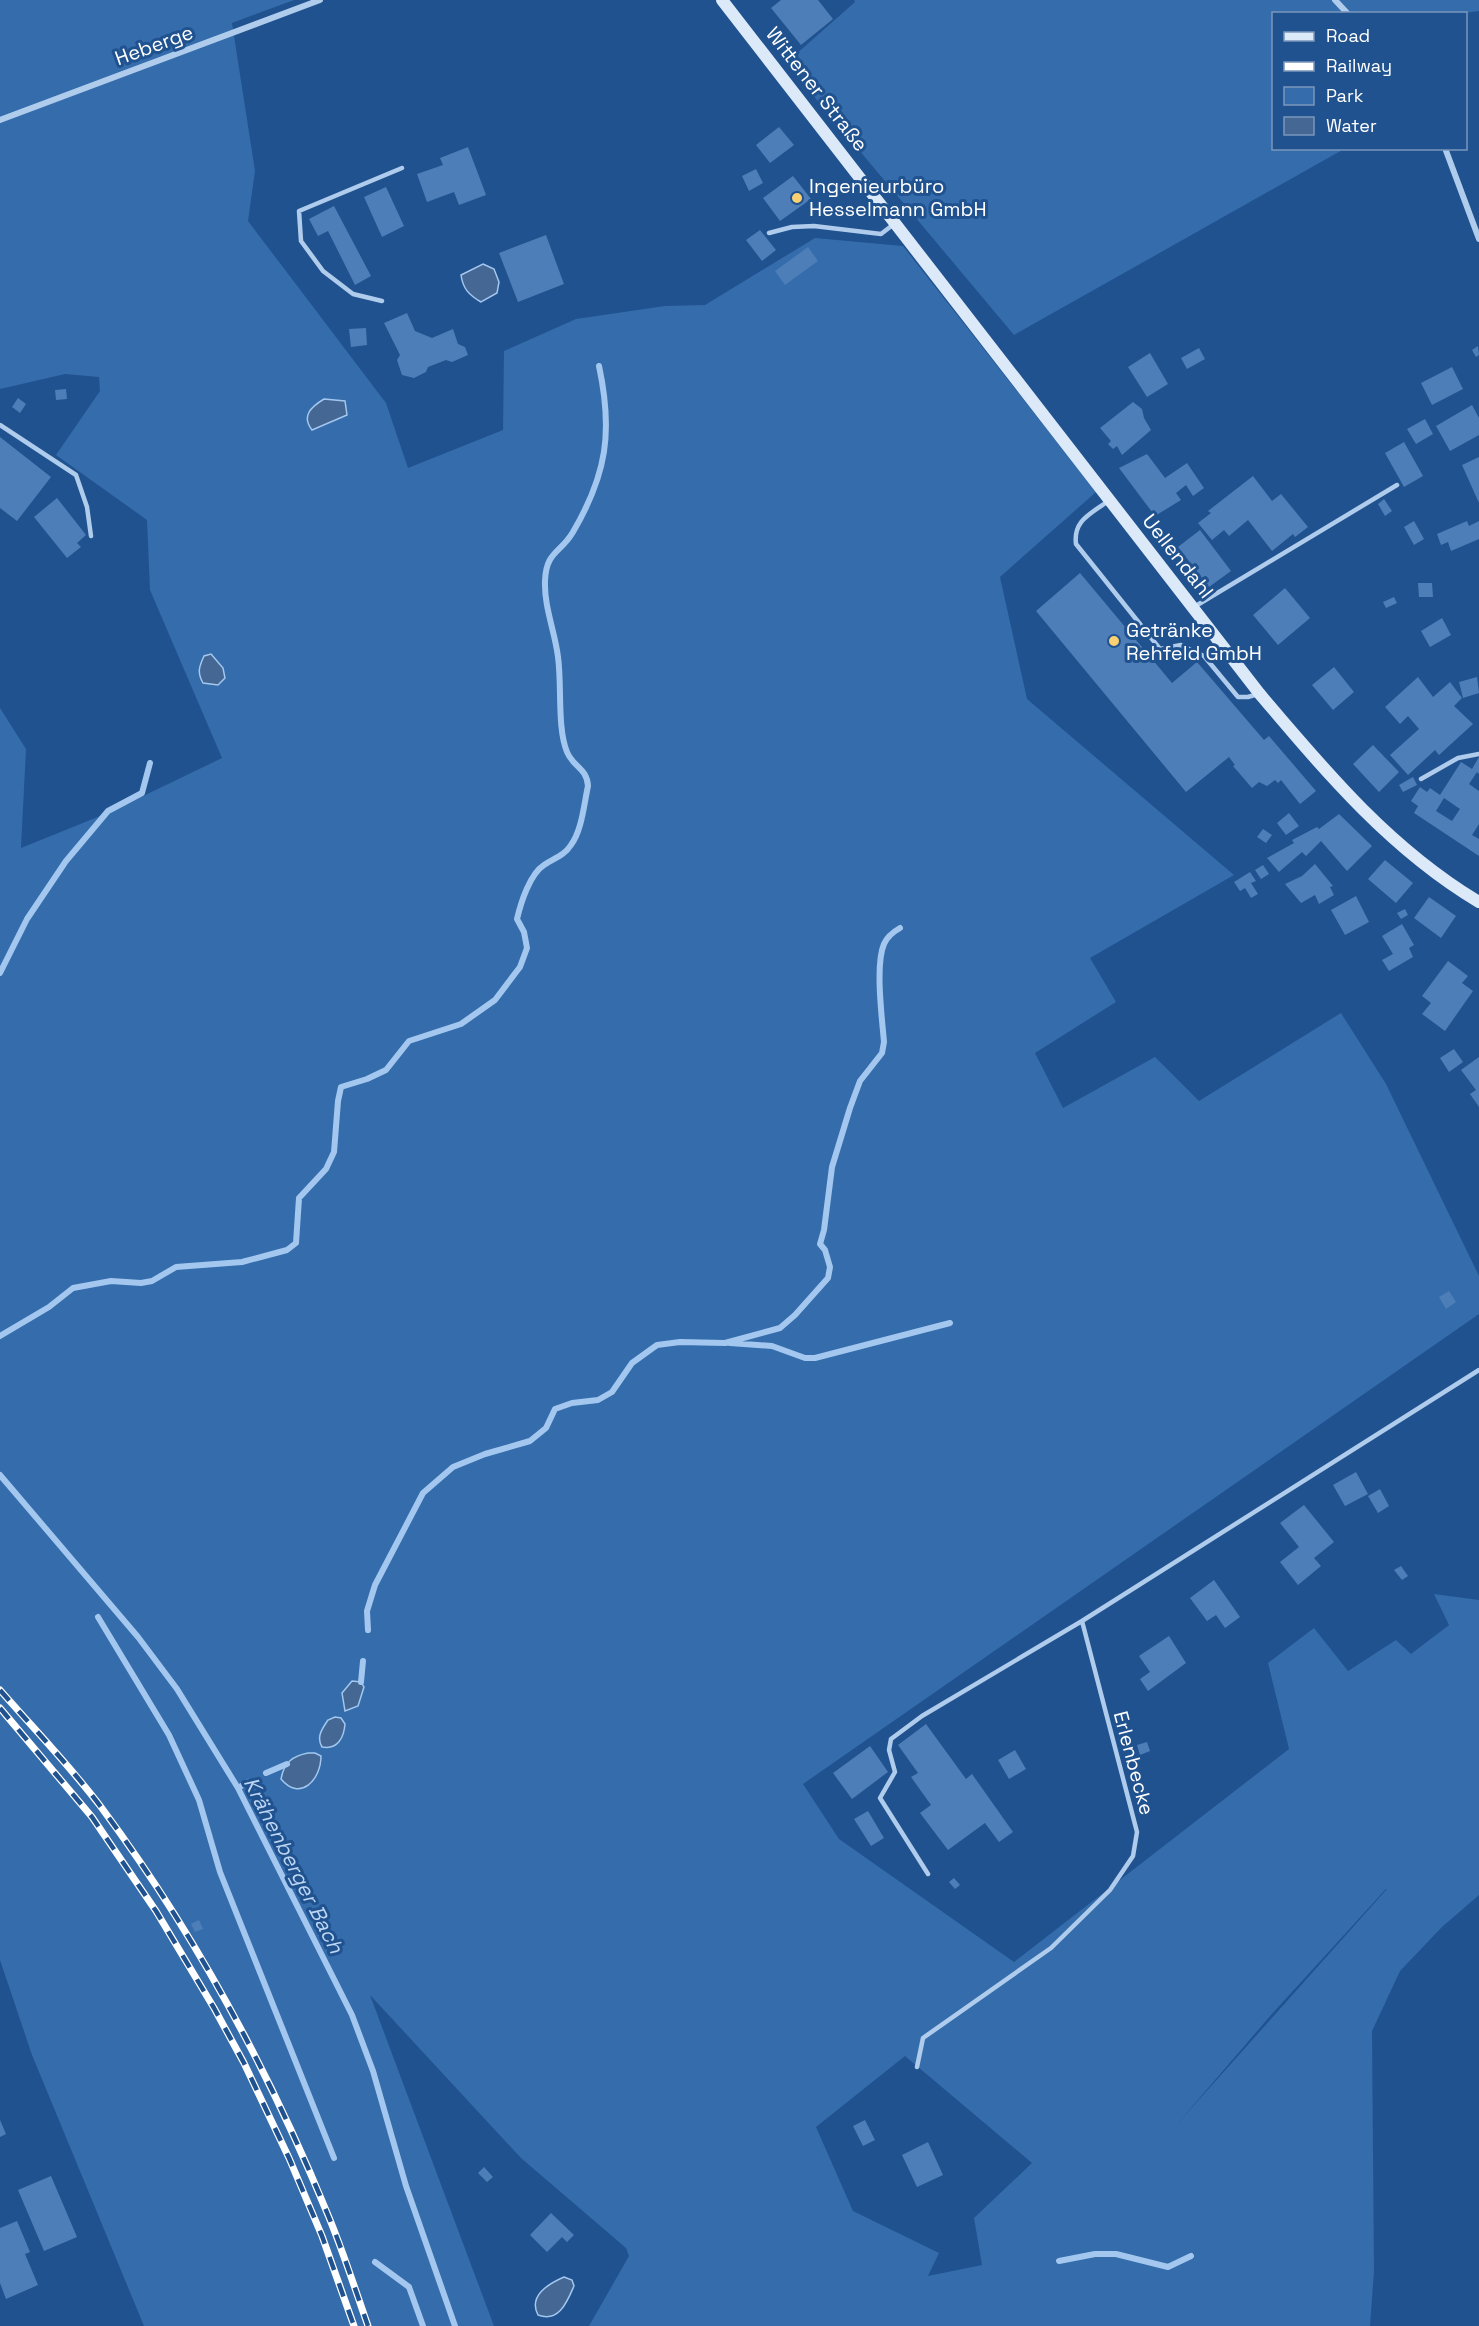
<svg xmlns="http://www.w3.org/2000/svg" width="1479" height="2326" font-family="'Space Grotesk',sans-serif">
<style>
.green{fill:#346cac;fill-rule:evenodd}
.water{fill:#446893;stroke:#a3c7ee;stroke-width:1.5}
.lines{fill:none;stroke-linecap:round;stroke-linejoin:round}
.stream{stroke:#a3c7ee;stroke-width:6}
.building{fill:#4d7eb8;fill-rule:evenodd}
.service{stroke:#b0ccec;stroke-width:4.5}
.minor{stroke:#b0ccec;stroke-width:6}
.secondary{stroke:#dce9f9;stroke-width:12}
.rail-casing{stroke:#fff;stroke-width:7}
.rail{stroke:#20528f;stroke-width:4.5;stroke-dasharray:14;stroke-linecap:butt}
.poi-dot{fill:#fad071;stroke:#20528f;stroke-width:2}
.labels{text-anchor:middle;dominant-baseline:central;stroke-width:6;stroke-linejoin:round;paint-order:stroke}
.street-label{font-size:20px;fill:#fff;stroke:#20528f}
.poi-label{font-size:20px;fill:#fff;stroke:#20528f;text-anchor:start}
.water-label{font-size:21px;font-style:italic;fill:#bcd6f3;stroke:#20528f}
</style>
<rect width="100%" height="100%" fill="#20528f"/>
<path class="green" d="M0 0H294L232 23 255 171 248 221 386 403 408 468 503 430 504 351 576 319 665 306 705 305 815 238 903 246 1096 492 1000 577 1027 699 1234 875 1090 958 1116 1002 1035 1053 1063 1108 1155 1057 1199 1101 1341 1013 1386 1084 1479 1276V1314L803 1784 839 1839 1014 1962 1289 1749 1268 1663 1314 1628 1348 1671 1396 1640 1411 1654 1449 1625 1434 1594 1479 1600V1895L1442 1927 1400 1971 1372 2031 1374 2271 1370 2326H589L629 2256 626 2248 521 2158 370 1995 494 2326H144L32 2055 0 1960V708L26 749 21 848 110 812 222 758 150 590 147 520 56 455 100 391 99 377 65 374 0 389ZM1386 1889H1387L1179 2122 1271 2015ZM905 2056 1032 2163 974 2218 982 2265 928 2276 939 2253 853 2211 816 2127Z
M854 0H1479V11L1465 13 1274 14V148L1344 149 1014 335 786 63 855 2Z"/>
<path class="water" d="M483 264 494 269 499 282 497 293 481 302C469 295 463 289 461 275Z
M324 399 345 401 347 415 312 430C301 416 311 407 324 399Z
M211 654 223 668 225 678 218 685 203 683C197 672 199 667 204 656Z
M352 1681 361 1682 364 1687 358 1706 345 1711 342 1693Z
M335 1717 341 1718 345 1724C344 1737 338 1750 322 1747 316 1737 322 1729 328 1720Z
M308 1753H315L321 1756C321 1780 300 1802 281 1779 284 1762 293 1756 308 1753Z
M564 2277 572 2280 574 2286C567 2302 559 2323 538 2315 528 2296 548 2284 564 2277Z"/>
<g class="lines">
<path class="stream" d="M0 973 27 919 66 861 108 811 142 793 150 763
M0 1336 49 1307 73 1288 111 1281 141 1283 152 1281 176 1267 242 1262 287 1250 296 1243 299 1198 326 1169 334 1152 338 1101 341 1087 367 1079 386 1070 409 1041 461 1024 495 1000 520 967 527 948 524 932 517 919C521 902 530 874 544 865 554 858 564 856 571 845 582 830 584 804 588 786 587 768 573 767 567 752 557 728 562 685 558 657 555 632 544 607 545 581 546 551 561 553 573 532 607 474 613 431 599 366
M730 1343 772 1346 805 1358H815L950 1323
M0 1475 138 1637 177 1689 238 1788 352 2015 373 2071 406 2186 455 2326
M98 1617 169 1735 199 1800 220 1872 334 2158
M368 1630 367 1611 375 1585 423 1493 453 1467 485 1454 530 1441 546 1428 555 1409 572 1403 598 1400 612 1392 632 1363 657 1345 680 1342 725 1343 780 1328 795 1315 828 1278 830 1267 825 1250 820 1244 824 1230 832 1167 850 1108 860 1081 882 1053 884 1042C882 1018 875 965 884 944 887 937 893 932 900 928
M361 1682 363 1661
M266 1773 287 1764
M238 1788 248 1782
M1059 2261 1095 2254H1116L1168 2267 1191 2256
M375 2262 409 2287 423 2326"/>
</g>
<path class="building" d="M781 0H818L833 19 801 45 771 8Z
M779 127 794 145 770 163 756 145Z
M468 147 486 195 459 205 454 192 427 202 417 174 443 165 440 158Z
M756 169 763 183 749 191 742 176Z
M793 176 811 199 780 221 763 198Z
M386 187 404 226 382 237 364 197Z
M334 206 371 276 355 285 328 231 318 236 309 219Z
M760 230 776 250 762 261 746 240Z
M546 235 564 284 518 302 499 253Z
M808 247 818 261 785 285 775 271Z
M407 313 415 331 432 338 453 329 458 344 465 347 468 355 452 362 446 360 428 367 426 372 414 378 402 375 397 360 400 355 384 323Z
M366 328 367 345 351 347 349 329Z
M1478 346 1479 355 1476 357 1472 350Z
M1199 348 1205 359 1187 369 1181 358Z
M1150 353 1168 384 1147 397 1128 367Z
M1452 367 1463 389 1432 405 1421 383Z
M66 389 67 399 56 400 55 390Z
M18 398 26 404 20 413 12 407Z
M1133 402 1142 409 1144 418 1151 430 1122 455 1117 446 1113 449 1108 444 1111 441 1100 428Z
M1472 405 1479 418V435L1450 451 1436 426Z
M1425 419 1433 434 1416 444 1407 429Z
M0 437 51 477 17 521 0 508Z
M1404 442 1423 476 1404 487 1385 453Z
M1147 454 1165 478 1187 463 1204 488 1193 496 1186 485 1176 493 1181 500 1155 516 1119 468Z
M1479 457V503L1462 465Z
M1253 476 1272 501 1281 494 1308 527 1295 537 1293 534 1272 551 1248 520 1229 536 1224 530 1212 540 1198 523 1211 513 1208 511Z
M57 498 86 535 77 543 81 547 67 558 34 517Z
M1384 499 1392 511 1385 516 1378 504Z
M1414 521 1424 539 1414 545 1404 527Z
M1467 521 1469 526 1479 521V539L1451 551 1448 542 1441 545 1437 534Z
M1200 530 1231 571 1209 587 1178 547Z
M1080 573 1172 683 1197 662 1264 740 1269 736 1316 791 1300 804 1281 780 1278 783 1275 780 1267 786 1259 782 1252 788 1233 766 1235 765 1229 757 1186 792 1036 611Z
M1418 583H1432L1433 597H1419Z
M1285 588 1310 618 1278 645 1253 615Z
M1394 597 1397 603 1386 608 1383 602Z
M1442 618 1451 635 1430 647 1421 631Z
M1334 667 1354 692 1333 710 1312 685Z
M1418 677 1433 697 1450 682 1462 698 1454 706 1473 724 1439 755 1435 750 1408 775 1390 755 1419 729 1408 716 1400 724 1385 707Z
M1477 677 1479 693 1463 698 1459 682Z
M1373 745 1399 772 1379 792 1353 764Z
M1479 757V774L1477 772 1469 784 1479 791V824L1472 835 1479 839V856L1414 813 1418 806 1411 801 1420 787 1427 792 1430 788 1440 795 1461 762 1472 769ZM1444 798 1460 809 1452 821 1436 811Z
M1413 777 1417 785 1403 792 1399 785Z
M1289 813 1299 826 1286 835 1277 823Z
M1339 814 1372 846 1347 871 1321 841 1306 856 1302 852 1279 872 1267 858 1294 843 1292 840 1317 827 1319 829Z
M1263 829 1272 835 1266 843 1257 837Z
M1385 860 1413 883 1396 903 1368 879Z
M1315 864 1333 886 1330 887 1334 895 1319 904 1315 895 1301 903 1285 884 1302 876Z
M1263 865 1269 874 1261 879 1255 870Z
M1250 872 1256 881 1251 883 1258 894 1251 898 1245 888 1240 891 1234 882Z
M1356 896 1369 922 1345 935 1331 910Z
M1429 897 1456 916 1441 938 1414 918Z
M1405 909 1408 915 1401 919 1397 913Z
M1402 924 1414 945 1409 948 1413 957 1389 971 1382 960 1393 954 1382 936Z
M1448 961 1468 976 1462 983 1473 991 1445 1031 1422 1014 1431 1003 1422 996Z
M1454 1049 1463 1062 1449 1072 1440 1058Z
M1479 1057V1107L1470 1094 1476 1090 1461 1070Z
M1449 1291 1456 1302 1446 1309 1439 1297Z
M1356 1472 1368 1494 1345 1506 1333 1485Z
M1380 1489 1389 1506 1378 1513 1368 1496Z
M1304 1505 1334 1542 1314 1558 1321 1566 1298 1585 1280 1562 1299 1547 1280 1523Z
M1401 1566 1408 1576 1402 1580 1394 1570Z
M1214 1580 1240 1617 1225 1628 1216 1615 1207 1621 1190 1598Z
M1169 1636 1186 1663 1148 1691 1140 1679 1150 1672 1139 1656Z
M926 1724 966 1779 972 1774 1013 1832 999 1842 985 1823 948 1850 920 1813 931 1805 911 1777 918 1773 898 1745Z
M1147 1742 1150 1751 1140 1755 1137 1745Z
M870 1746 888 1772 852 1799 833 1773Z
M1015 1750 1026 1769 1009 1779 998 1760Z
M868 1811 884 1838 871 1846 854 1819Z
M954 1878 960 1885 955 1889 949 1882Z
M199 1920 203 1929 195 1932 191 1924Z
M0 2120 6 2134 0 2137Z
M865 2120 875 2140 863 2146 853 2126Z
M928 2142 943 2175 917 2187 902 2155Z
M484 2167 493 2177 487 2182 478 2173Z
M51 2176 77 2237 44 2251 18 2190Z
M551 2213 574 2235 567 2242 562 2237 547 2252 530 2235Z
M17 2221 30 2252 25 2254 38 2285 6 2299 0 2283V2228Z"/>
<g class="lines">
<path class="service" d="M769 233 792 227 814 226 881 234 894 224
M382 301 353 294 323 271 301 241 299 211 402 168
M0 425 76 475 87 507 91 536
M1108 501C1091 514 1073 520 1076 544L1160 649 1181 645 1204 656 1238 697H1248L1258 694
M1194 607 1397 485
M1421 779 1458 758 1479 754
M928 1874 880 1798 895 1772 889 1750 891 1739 922 1716 1082 1621 1479 1370
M917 2067 923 2038 1051 1948 1110 1890 1133 1856 1137 1832 1082 1621"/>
<path class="minor" d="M1335 0 1348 14
M0 120 320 0
M1445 148 1479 239"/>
<path class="secondary" d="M722 0 1259 693C1325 771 1390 849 1479 902"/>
<g class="rail-casing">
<path id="rail" d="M0 1690C34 1729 70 1766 101 1807 194 1932 269 2071 328 2215 343 2251 355 2289 368 2326
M0 1708 92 1817 156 1911 214 2008 244 2063 289 2158 322 2236 354 2326"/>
</g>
<use href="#rail" class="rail"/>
</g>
<g class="poi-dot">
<circle cx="797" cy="198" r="6"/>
<circle cx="1114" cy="641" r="6"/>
</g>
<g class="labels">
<g class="street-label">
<text transform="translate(154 45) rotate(-20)">Heberge</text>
<text transform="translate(817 89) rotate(52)">Wittener Straße</text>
<text transform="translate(1178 556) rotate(52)">Uellendahl</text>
<text transform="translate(1134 1763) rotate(75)">Erlenbecke</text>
</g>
<g class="poi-label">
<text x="809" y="186">Ingenieurbüro<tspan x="809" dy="23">Hesselmann GmbH</tspan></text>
<text x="1126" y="630">Getränke<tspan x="1126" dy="23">Rehfeld GmbH</tspan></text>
</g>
<g class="water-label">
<text transform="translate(294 1865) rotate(63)">Krähenberger Bach</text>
</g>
</g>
<rect x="1272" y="12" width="195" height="138" fill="#20528f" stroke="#7997bc" stroke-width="1.5"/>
<rect x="1284" y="32" width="30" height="9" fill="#dce9f9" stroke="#7997bc" stroke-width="1.5"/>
<text x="1326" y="42" font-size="18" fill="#ffffff">Road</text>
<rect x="1284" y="62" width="30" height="9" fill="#ffffff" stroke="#7997bc" stroke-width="1.5"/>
<text x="1326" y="72" font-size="18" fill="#ffffff">Railway</text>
<rect x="1284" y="87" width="30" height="18" fill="#346cac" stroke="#7997bc" stroke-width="1.5"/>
<text x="1326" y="102" font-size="18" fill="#ffffff">Park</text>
<rect x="1284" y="117" width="30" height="18" fill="#446893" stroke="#7997bc" stroke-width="1.5"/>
<text x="1326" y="132" font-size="18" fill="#ffffff">Water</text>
</svg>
